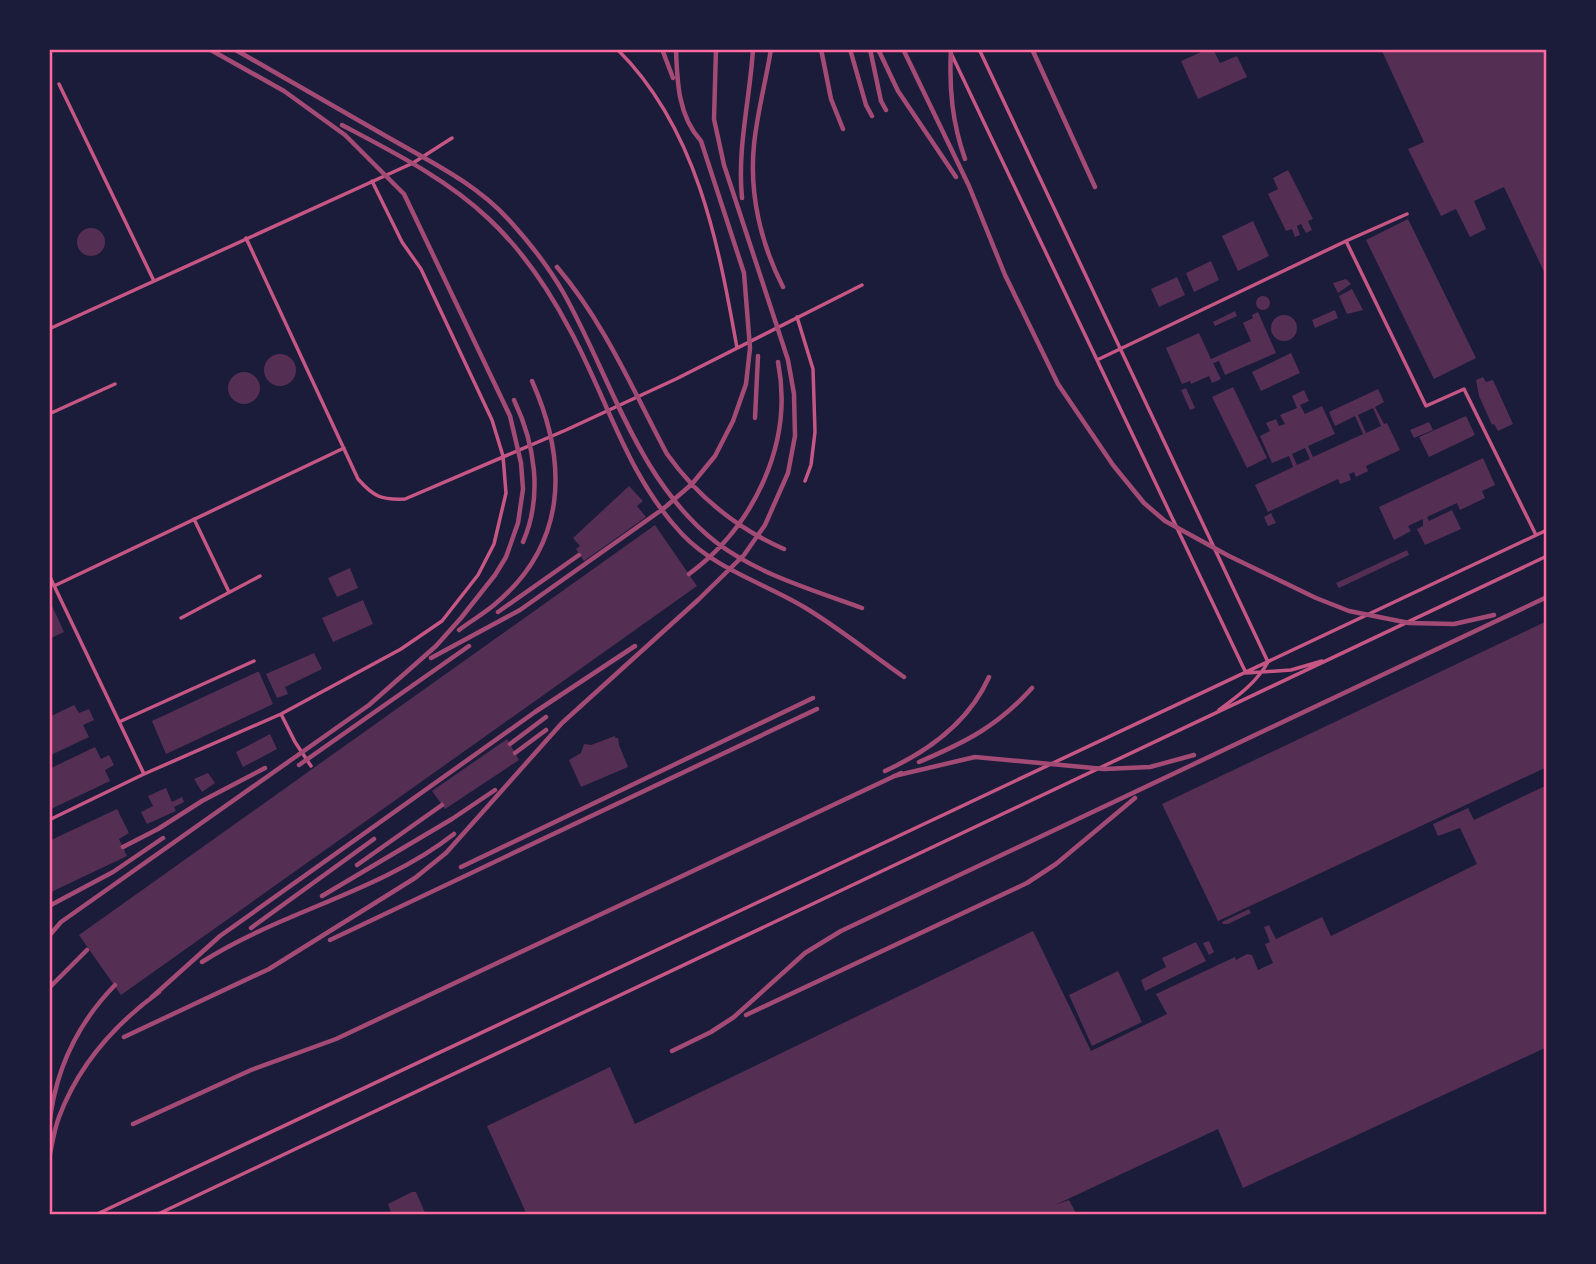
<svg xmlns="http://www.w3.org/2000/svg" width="1596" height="1264" font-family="'Archivo Narrow',sans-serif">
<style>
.building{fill:#542f53;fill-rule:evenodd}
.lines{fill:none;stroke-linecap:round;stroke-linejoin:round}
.service{stroke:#c65784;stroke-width:3.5}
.rail{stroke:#a44b75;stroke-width:4.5}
.neatline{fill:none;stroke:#ff6b9d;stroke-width:2.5}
</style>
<rect width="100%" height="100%" fill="#1b1b3a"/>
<path class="building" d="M1208 49H1213L1220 63 1237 56 1247 77 1198 99 1181 61Z
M1381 49H1547V278L1504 187 1474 201 1486 229 1470 237 1456 209 1441 216 1408 149 1424 142Z
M1288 170 1313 219 1308 221 1312 230 1306 233 1301 224 1297 226 1300 235 1295 237 1292 229 1286 231 1268 194 1278 189 1273 178Z
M1408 219 1476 358 1434 379 1366 240Z
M1253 221 1269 256 1238 271 1222 236Z
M77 242a14 14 0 1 1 28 0a14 14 0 1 1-28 0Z
M1211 261 1219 280 1194 292 1186 273Z
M1177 277 1185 295 1159 307 1151 289Z
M1346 279 1351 284 1338 293 1333 283Z
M1352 289 1363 310 1347 314 1339 296Z
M1256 303a7 7 0 1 1 14 0a7 7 0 1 1-14 0Z
M1335 310 1338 318 1315 328 1312 320Z
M1235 311 1237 316 1215 326 1213 322Z
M1258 312 1276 353 1225 375 1219 361 1213 363 1221 379 1212 383 1209 376 1191 384 1190 381 1182 384 1166 348 1199 333 1211 359 1251 341 1243 323 1253 318 1252 315Z
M1271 328a13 13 0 1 1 26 0a13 13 0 1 1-26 0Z
M1291 353 1300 373 1261 391 1252 372Z
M264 370a16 16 0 1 1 32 0a16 16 0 1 1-32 0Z
M228 388a16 16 0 1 1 32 0a16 16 0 1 1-32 0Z
M1483 377 1486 382 1493 380 1513 424 1498 431 1494 424 1492 425 1479 396 1476 380Z
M1233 387 1267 458 1247 468 1212 397Z
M1186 388 1195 408 1190 410 1181 390Z
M1378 389 1384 402 1375 407 1384 424 1387 423 1400 450 1366 466 1368 471 1356 477 1354 472 1349 474 1351 480 1340 484 1338 479 1268 512 1255 485 1293 467 1289 456 1272 463 1260 436 1270 431 1266 423 1276 419 1279 426 1285 424 1280 415 1297 408 1292 396 1304 390 1309 401 1300 405 1305 414 1322 406 1335 434 1308 446 1313 457 1363 434 1355 416 1335 426 1329 412ZM1373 408 1381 426 1366 433 1358 415ZM1305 448 1310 459 1297 465 1292 454Z
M1466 416 1475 435 1429 457 1419 437Z
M1429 422 1433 430 1414 438 1410 430Z
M1483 458 1495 485 1482 491 1485 498 1460 510 1457 503 1427 517 1429 521 1452 510 1461 529 1425 545 1417 529 1423 526V519L1408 526 1411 531 1394 540 1379 507Z
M629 486 643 501 637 506 646 517 584 561 576 549 580 546 573 538Z
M1271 513 1276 523 1268 526 1264 517Z
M655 525 697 586 121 995 79 935Z
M1407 550 1409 555 1339 588 1336 583Z
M350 568 358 588 337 597 328 578Z
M49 599 64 632 49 639Z
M363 600 373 624 333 642 322 618Z
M1547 621V767L1218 921 1162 804Z
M314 653 322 669 285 687 288 694 277 698 266 674Z
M257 672H259L273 704 166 754 152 721Z
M74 705 79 713 89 709 94 720 83 725 89 737 49 756V717Z
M270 734 277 749 243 767 236 752Z
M615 736V738H618L619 745 628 767 581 787 569 760 581 753 584 744 591 745Z
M507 739 519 760 445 809 432 791Z
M95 747 101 759 109 755 114 765 105 770 110 781 49 810V769Z
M208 773 215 783 202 792 194 779Z
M1547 785V1047L1243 1188 1218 1129 1055 1205 1069 1200 1077 1215H527L487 1126 610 1067 635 1124 1033 931 1091 1051 1167 1014 1156 994 1235 957 1236 960 1247 954 1252 955 1258 970 1273 963 1265 944 1270 942 1264 927 1269 925 1276 939 1322 917 1331 936 1477 864 1460 828 1438 836 1433 824 1468 808 1474 820Z
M166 788 172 802 182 797 184 802 174 807 176 811 147 824 141 812 153 806 148 796Z
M117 809 129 833 119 839 127 856 49 893V841Z
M1249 909 1251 913 1228 924H1223L1222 922Z
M1209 941 1214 952 1209 955 1203 943Z
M1196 942 1206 961 1145 991 1141 980 1166 967 1162 958Z
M1118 971 1142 1022 1092 1046 1069 995Z
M412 1192H416L426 1215H392L388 1204Z"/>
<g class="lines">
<path class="service" d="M617 49C697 128 718 242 737 348
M949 49 1246 673 1291 670 1322 661
M979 49 1268 662C1257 682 1238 696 1219 710
M59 84 153 279
M246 238 358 479C374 497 381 500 405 499L566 430 676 379 862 285
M1346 241 1407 214
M797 317 813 369 815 432 811 465 805 481
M49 329 413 163 452 138
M1097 360 1346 241 1426 406 1464 389 1536 535
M49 414 115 384
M194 519 229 592
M49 575 144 774
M54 586 344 448
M181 618 260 576
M281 714 295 742 311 766
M119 722 254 661
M49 820 144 774 281 714 401 649 442 621 478 575 494 544 506 493 503 456 492 420 421 269 402 242 372 181
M95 1215 1547 530
M156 1215 1547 556"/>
<path class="rail" d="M234 49C287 79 339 109 391 139 433 163 476 184 509 220 529 242 548 266 563 292 611 377 637 481 717 543 760 575 813 590 862 608
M662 49 673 78
M771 49C766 81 757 113 754 145 749 194 761 244 783 287
M821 49 831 99 843 129
M850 49 866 105 872 116
M870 49 881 101 886 110
M878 49 898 91 956 177
M903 49 969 186 1005 275 1058 384 1113 465 1144 503 1165 521 1229 556 1316 598 1349 611 1409 623 1454 624 1494 615
M951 49C949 88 952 122 965 159
M1032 49 1095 187
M342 125C393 152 447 179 489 219 522 250 549 290 570 330 607 398 627 476 682 534 715 569 764 583 804 607 839 628 871 654 904 677
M742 198C737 148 750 99 753 49
M557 267C604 322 633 390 667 454 697 496 736 528 784 549
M514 400C535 444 543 496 523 542
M755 418 758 356
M689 574C754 526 794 443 778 362
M498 612 579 555
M459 630C471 621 483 614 494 605 568 544 568 462 532 381
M431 658 520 610 663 509 692 484 715 456 733 421 746 384 750 348 744 273 701 141C678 116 677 81 676 49
M510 744 546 717
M515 753 546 730
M919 762C966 742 998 726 1032 688
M299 765 469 646
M885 771C929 751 969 722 989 677
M894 776 975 757 1104 769 1150 767 1194 755
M123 847 158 829 202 801 265 768
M357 865 442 805
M461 867 813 698
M322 896 452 819 495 790
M49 906 113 872 163 838
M251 928 374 839
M49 936 61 922 369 705 436 646 461 618 495 575 506 557 518 523 523 489 521 463 510 416 404 194 345 135 284 91 209 49
M330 940 817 709
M202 962C282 911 380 892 454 834
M49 988 87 950
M151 998 220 936 535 712 635 646
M746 1015 1027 883 1056 864 1135 798
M124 1037 269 969 415 878 446 853 562 723 698 600 744 555 765 525 788 473 795 436 794 394 788 360 724 165 714 119 716 49
M672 1051 711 1032 734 1017 805 953 841 931 1547 597
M133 1124 251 1070 336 1039 901 773
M49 1128C54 1074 76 1025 115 985
M49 1159C52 1145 54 1130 59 1117 79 1064 115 1024 159 992"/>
</g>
<rect width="1596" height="1264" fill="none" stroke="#1b1b3a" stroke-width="102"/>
<rect x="51" y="51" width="1494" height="1162" class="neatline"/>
</svg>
